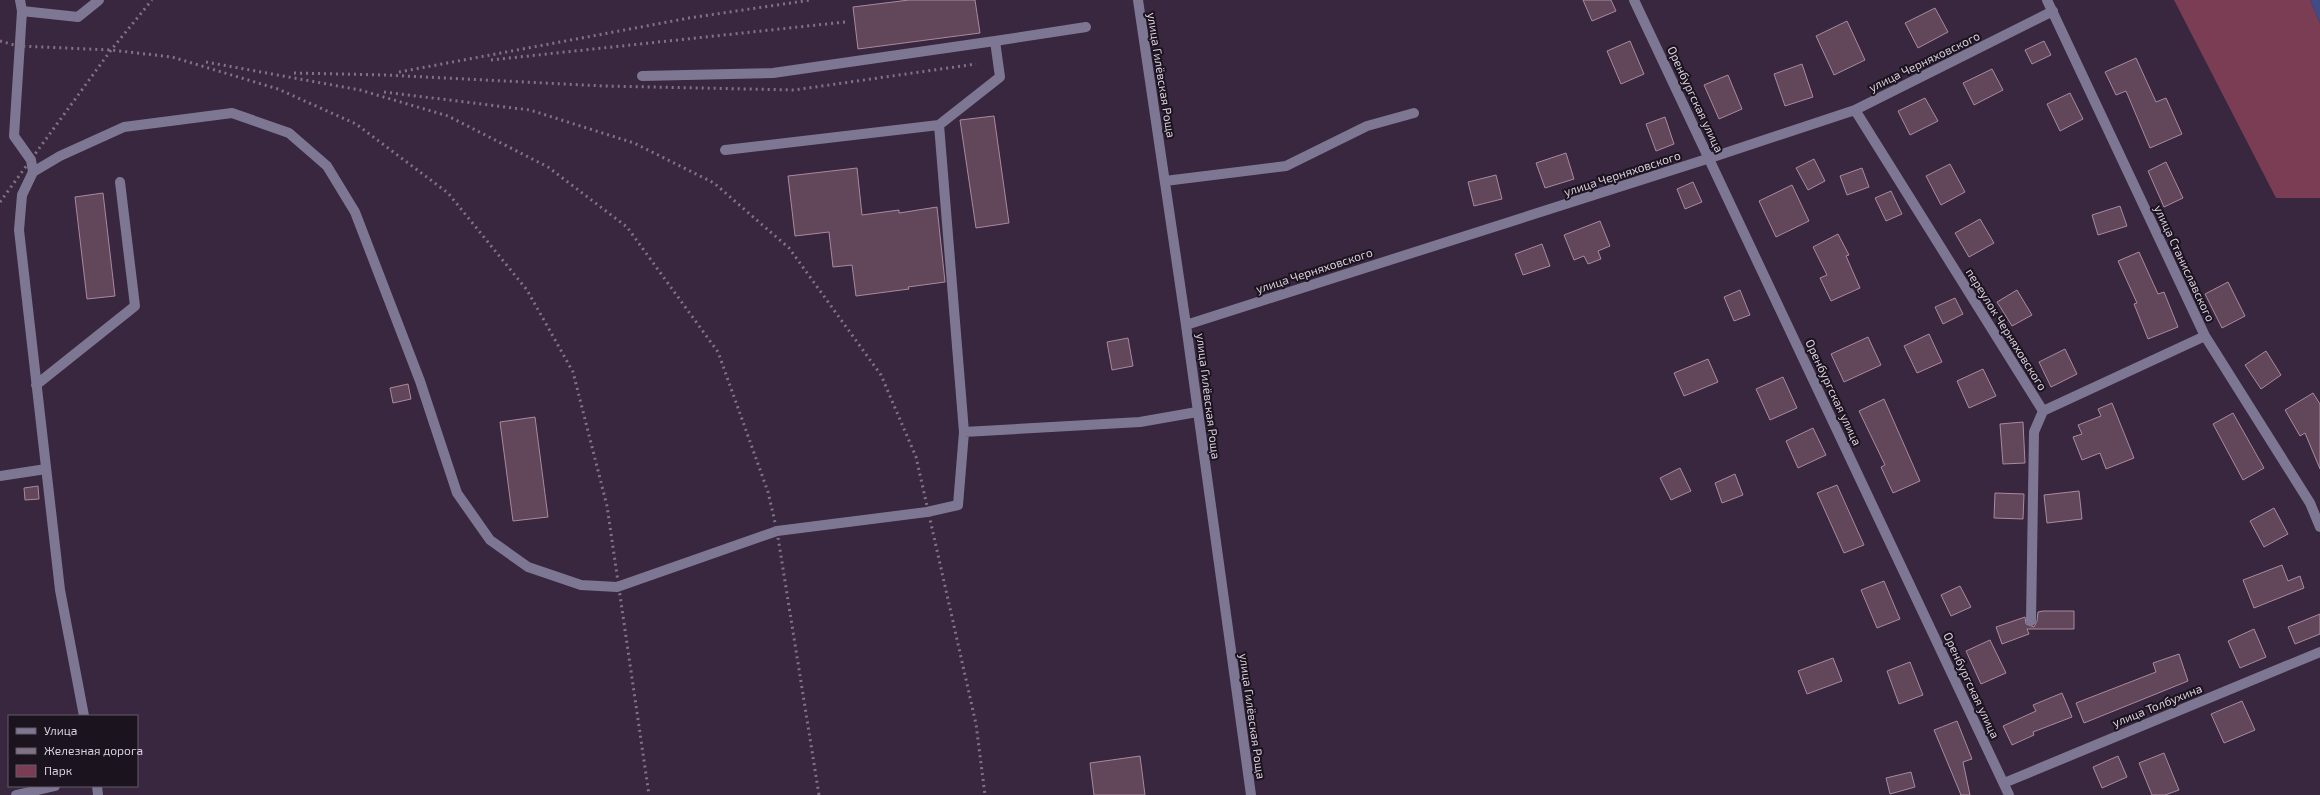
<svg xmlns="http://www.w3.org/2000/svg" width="2320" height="795" font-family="'Exo 2',sans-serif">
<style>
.green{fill:#7a3d53}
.water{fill:#414b88}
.building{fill:#62475a;stroke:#a98a9f}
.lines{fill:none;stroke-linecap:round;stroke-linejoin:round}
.minor{stroke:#7e7794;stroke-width:10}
.rail{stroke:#817386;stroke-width:3;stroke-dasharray:2 4;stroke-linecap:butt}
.labels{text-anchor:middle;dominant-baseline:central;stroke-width:4;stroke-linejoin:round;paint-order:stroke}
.street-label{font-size:12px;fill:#d8cddc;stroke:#1b131e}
</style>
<rect width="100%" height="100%" fill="#38273e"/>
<path class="green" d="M2174 0H2310L2320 23V198H2276Z"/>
<path class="water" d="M2310 0H2320V23Z"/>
<path class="building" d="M909 0H975L980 33 858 49 853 7Z
M1583 0H1611L1616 11 1592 21Z
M1935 8 1948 32 1918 48 1905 23Z
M1847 21 1865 60 1834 75 1816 36Z
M1630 41 1644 74 1621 84 1607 51Z
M2044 41 2051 55 2032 64 2025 50Z
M2136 58 2156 102 2166 98 2182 134 2150 148 2126 91 2116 95 2105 72Z
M1802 64 1813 97 1785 106 1774 74Z
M1992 69 2003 90 1974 105 1963 83Z
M1728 75 1742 109 1719 119 1704 85Z
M2070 93 2083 119 2060 131 2047 104Z
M1925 98 1938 121 1910 135 1898 111Z
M994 116 1009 223 976 228 960 120Z
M1665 117 1674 144 1656 151 1646 124Z
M1566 153 1574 179 1545 188 1536 163Z
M1814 159 1825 181 1808 190 1796 168Z
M2166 162 2183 198 2164 207 2148 171Z
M1950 164 1965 192 1941 205 1926 176Z
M857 168 862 215 899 210V213L937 207 945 282 908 287 909 289 856 296 852 265 833 267 829 232 795 236 788 176Z
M1862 168 1869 187 1847 195 1840 176Z
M1496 175 1502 199 1474 206 1468 182Z
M1693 182 1702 202 1685 209 1677 189Z
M1792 185 1809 221 1776 237 1759 201Z
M1891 191 1902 214 1886 221 1875 198Z
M103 193 115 296 87 299 75 197Z
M2120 206 2127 226 2098 235 2092 215Z
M1980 219 1994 243 1969 257 1955 233Z
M1600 221 1610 246 1598 251 1601 259 1588 264 1584 256 1574 260 1564 235Z
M1838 234 1849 255 1846 256 1860 288 1831 301 1820 278 1827 275 1813 247Z
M1542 244 1550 266 1523 275 1515 254Z
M2139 252 2158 294 2164 292 2178 327 2148 339 2134 304 2137 303 2118 261Z
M2228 282 2245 316 2222 328 2205 294Z
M1740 290 1750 315 1734 321 1724 297Z
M2017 290 2032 315 2012 326 1997 302Z
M1955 298 1963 314 1943 324 1935 307Z
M1929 334 1942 362 1917 373 1904 346Z
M1868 337 1881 365 1844 382 1831 354Z
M1128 338 1133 366 1112 370 1107 342Z
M2065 349 2077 374 2051 387 2039 362Z
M2266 351 2281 375 2261 389 2245 365Z
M1708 359 1718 382 1684 396 1674 373Z
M1983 369 1996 396 1969 408 1957 381Z
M1783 377 1797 408 1770 420 1756 389Z
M408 384 411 399 393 403 390 388Z
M2313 393 2320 404V469L2305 433 2300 436 2285 410Z
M1884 399 1920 481 1893 493 1881 467 1885 465 1859 411Z
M2112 403 2134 458 2106 469 2100 453 2082 460 2073 437 2082 434 2078 425 2101 416 2098 409Z
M2233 413 2264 468 2243 480 2213 424Z
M535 417 548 517 513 521 500 422Z
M2023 422 2025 463 2003 464 2000 424Z
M1813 428 1826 455 1798 468 1786 441Z
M1680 468 1691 491 1671 500 1660 478Z
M1735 474 1743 495 1722 503 1715 483Z
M1837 485 1864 545 1844 553 1817 493Z
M38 486 39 499 25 500 24 488Z
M2079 491 2082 519 2047 523 2044 495Z
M1995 493 2024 494 2023 519 1994 518Z
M2274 508 2288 534 2264 547 2250 521Z
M2282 565 2288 581 2300 576 2304 588 2254 608 2243 580Z
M1884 581 1900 619 1877 628 1861 590Z
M1960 586 1971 607 1951 616 1941 595Z
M2043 611H2074V629H2027L2029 634 2002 644 1996 627 2025 617 2026 624 2034 627 2037 621 2038 612Z
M2320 614V634L2295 644 2288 627Z
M2254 629 2266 657 2240 668 2228 641Z
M1990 640 2006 673 1981 684 1966 651Z
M2179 654 2188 681 2084 723 2076 703 2156 672 2153 663Z
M1833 658 1842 681 1807 694 1798 671Z
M1910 662 1923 695 1899 704 1887 671Z
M2062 693 2072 717 2033 732 2034 735 2012 745 2003 726 2036 711 2033 705Z
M2242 701 2255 730 2224 743 2211 714Z
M1957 721 1972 759 1963 762 1970 795H1961L1934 730Z
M2164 753 2179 790 2165 795H2152L2139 763Z
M1140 756 1145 795H1094L1090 763Z
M2118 756 2127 777 2102 788 2093 767Z
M1911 772 1915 787 1890 794 1886 778Z"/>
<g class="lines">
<path class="minor" d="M20 0 22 11 14 136 31 160 33 172 22 195 19 230 60 590 84 716
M1138 0 1186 325 1251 795
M1634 0 2009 795
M2047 0 2205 336 2310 503 2320 527
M22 11 78 17 99 0
M995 41 1086 27
M642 76 773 73 995 41 1000 77 939 125
M1855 110 2043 411 2205 336
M725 150 939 125 964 432
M33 172 60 156 124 127 232 113 289 133 327 166 355 212 420 381 457 493 490 540 528 567 581 585 617 587 777 531 927 512 958 505 964 432 1140 422 1197 412
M1165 181 1286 166 1367 126 1414 113
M1186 325 1710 158 1855 110 2053 11
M36 385 135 306 120 182
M0 476 46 469
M2031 621 2034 432 2043 411
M2004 783 2320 652
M97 786 98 795
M16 795 55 786"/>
<path class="rail" d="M0 41 18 46 111 50 172 57 278 89 356 124 448 193 527 290 573 372 607 506 649 795
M491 60 845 22
M206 62 360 90 448 116 548 167 627 227 718 352 768 492 777 531 819 795
M399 72 689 18 811 0
M294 73 385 75 604 86 794 90 976 64
M384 92 530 110 634 143 714 183 789 248 881 375 916 457 976 724 985 795
M0 202 111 50 152 0"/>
</g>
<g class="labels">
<g class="street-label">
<text transform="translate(1924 61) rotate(-26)">улица Черняховского</text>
<text transform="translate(1162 75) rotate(81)">улица Гилёвская Роща</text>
<text transform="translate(1696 99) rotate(65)">Оренбургская улица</text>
<text transform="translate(1622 173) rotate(-18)">улица Черняховского</text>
<text transform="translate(2185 263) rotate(65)">улица Станиславского</text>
<text transform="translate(1314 270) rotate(-18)">улица Черняховского</text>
<text transform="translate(2007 329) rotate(58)">переулок Черняховского</text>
<text transform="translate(1834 392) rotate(65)">Оренбургская улица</text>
<text transform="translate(1209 396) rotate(83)">улица Гилёвская Роща</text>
<text transform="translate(1972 685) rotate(65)">Оренбургская улица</text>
<text transform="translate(2157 705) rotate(-22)">улица Толбухина</text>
<text transform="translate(1253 716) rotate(82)">улица Гилёвская Роща</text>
</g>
</g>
<rect x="8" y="715" width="130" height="72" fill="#1b131e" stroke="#675d6a"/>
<rect x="16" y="728" width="20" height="6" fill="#7e7794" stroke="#675d6a"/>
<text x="44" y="735" font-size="12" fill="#d8cddc">Улица</text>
<rect x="16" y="748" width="20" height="6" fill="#817386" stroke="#675d6a"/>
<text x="44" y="755" font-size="12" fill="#d8cddc">Железная дорога</text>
<rect x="16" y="765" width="20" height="12" fill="#7a3d53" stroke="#675d6a"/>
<text x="44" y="775" font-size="12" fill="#d8cddc">Парк</text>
</svg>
